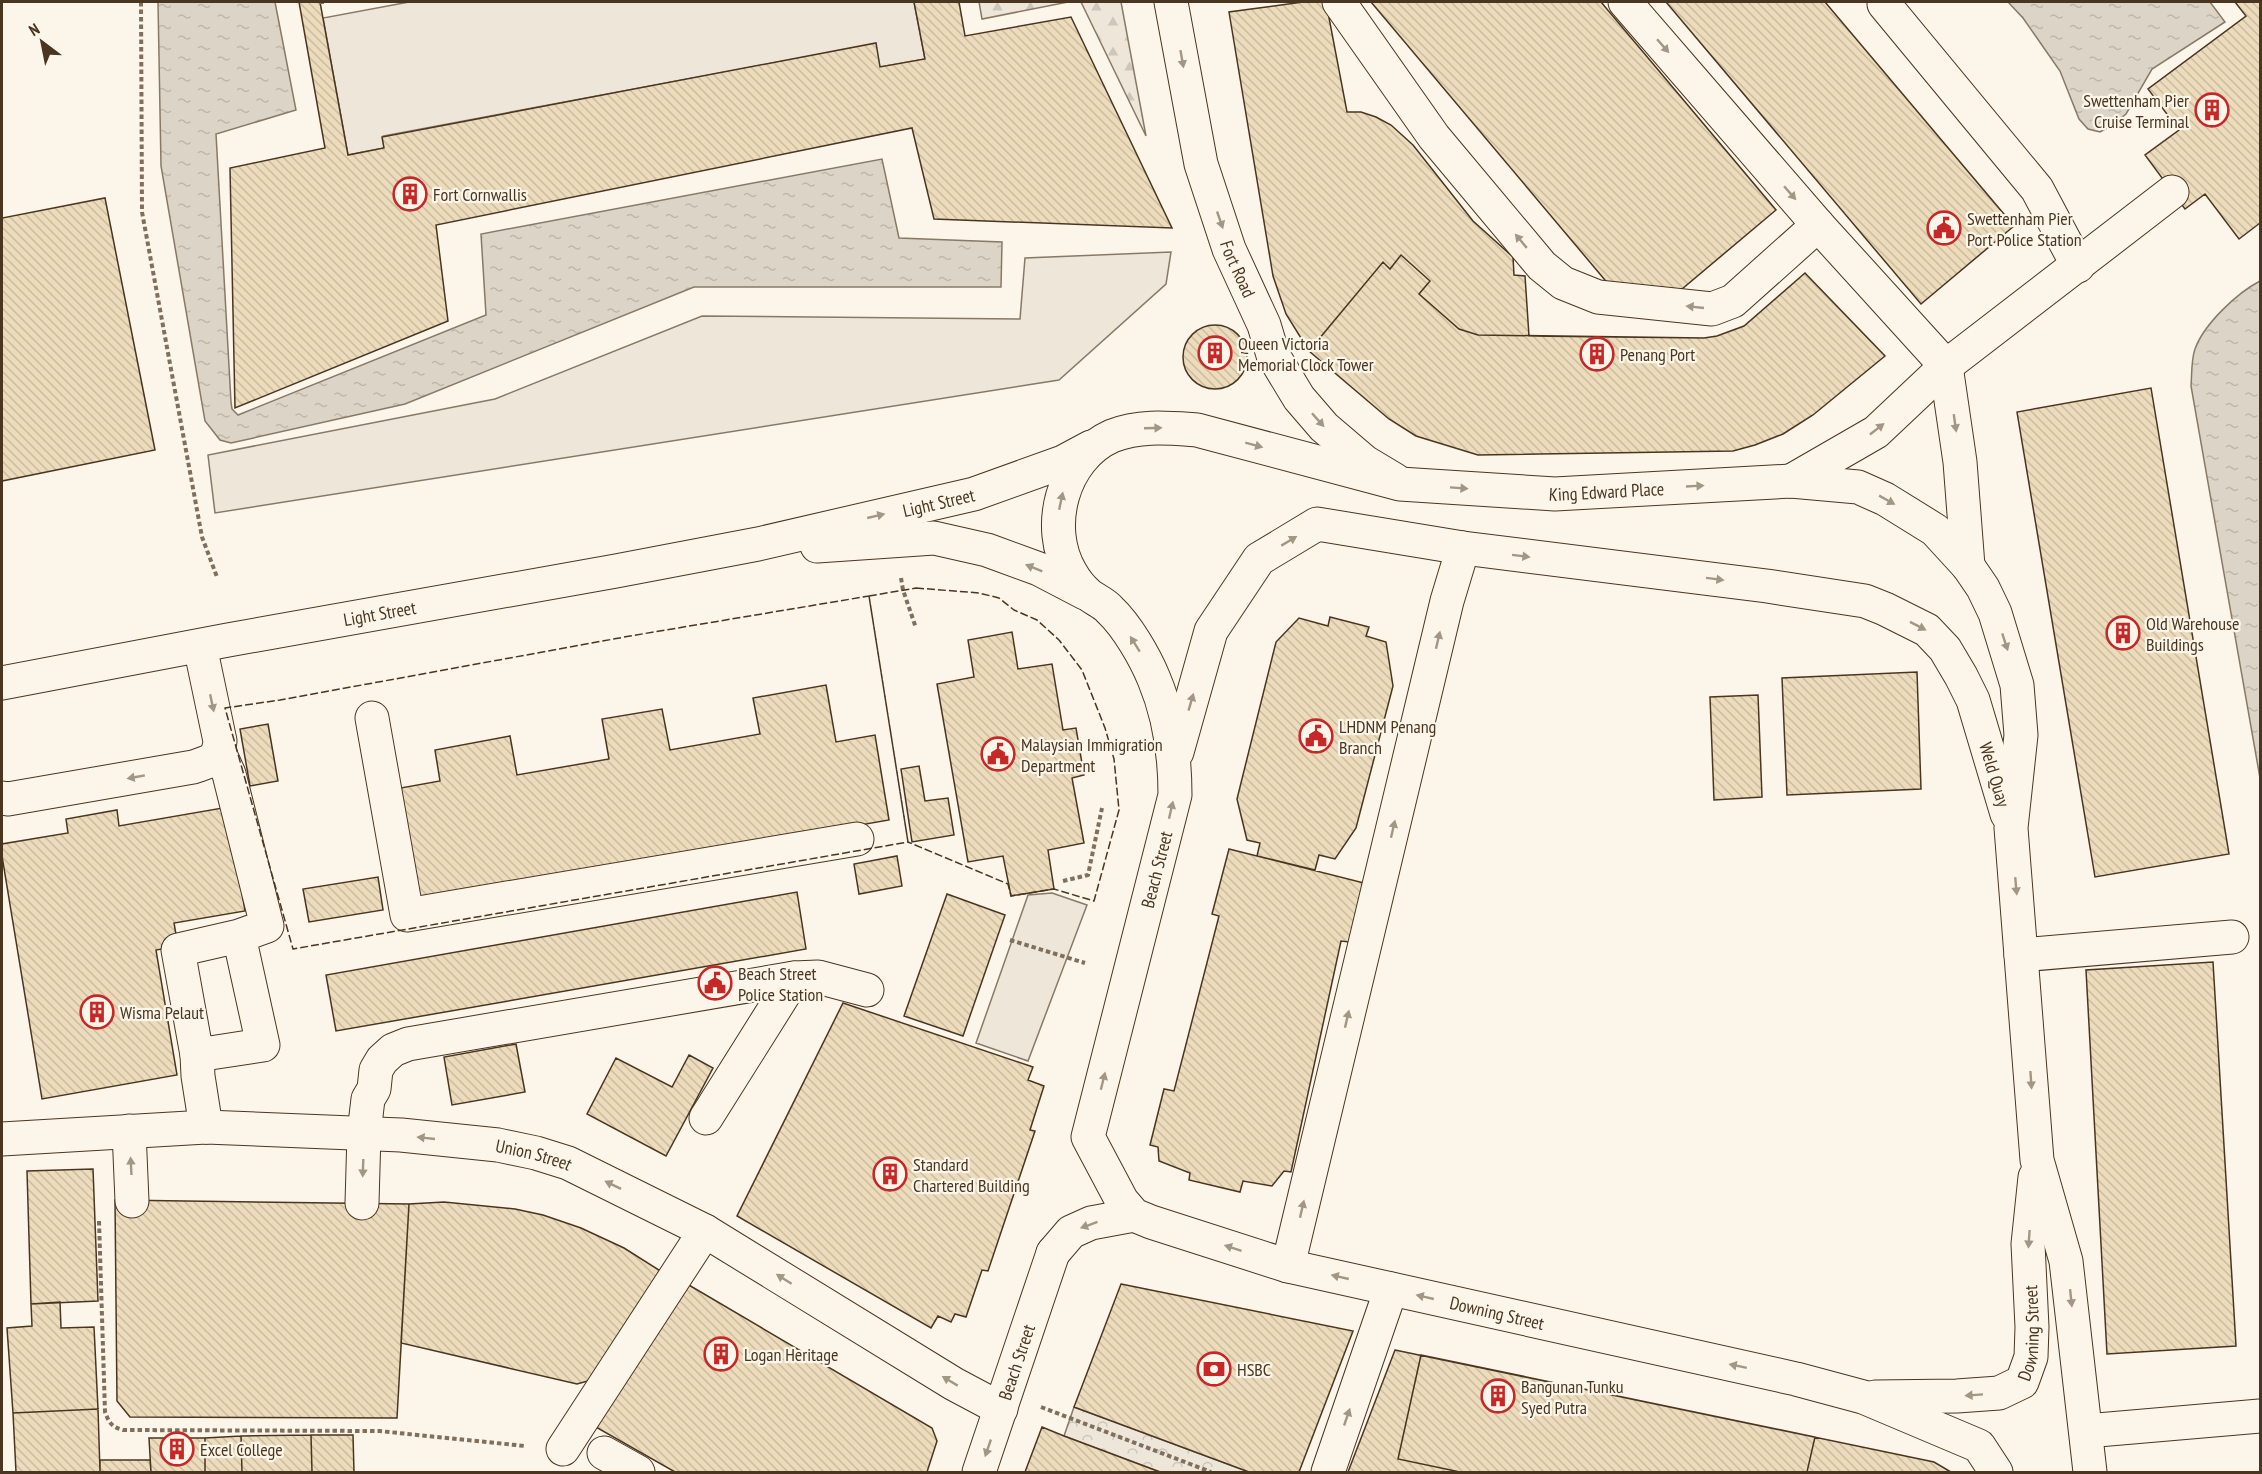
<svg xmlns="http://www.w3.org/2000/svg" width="2262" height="1474" font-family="'PT Sans Narrow',sans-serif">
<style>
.green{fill:#ede6d9;stroke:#887966;stroke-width:1.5}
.forest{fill:url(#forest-firs);stroke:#887966;stroke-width:1.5}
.park{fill:url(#park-crowns);stroke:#887966;stroke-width:1.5}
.water{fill:url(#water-ripples);stroke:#887966;stroke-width:1.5}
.building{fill:url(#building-back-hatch);stroke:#4a3520;stroke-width:1.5}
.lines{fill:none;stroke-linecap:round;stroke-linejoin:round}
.minor-casing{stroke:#4a3520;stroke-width:35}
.major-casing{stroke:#4a3520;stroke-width:35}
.path{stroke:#7f6f5c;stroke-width:4;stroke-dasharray:4.5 3;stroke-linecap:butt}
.minor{stroke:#fbf6e9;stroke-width:33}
.major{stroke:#fbf6e9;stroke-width:33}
.fence{stroke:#4a3520;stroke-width:1.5;stroke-dasharray:8 3;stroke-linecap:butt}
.oneway{fill:#a29684}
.labels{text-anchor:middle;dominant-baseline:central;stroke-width:4.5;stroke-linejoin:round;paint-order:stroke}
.poi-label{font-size:18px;fill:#4a3520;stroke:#fbf6e9;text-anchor:start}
.street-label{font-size:18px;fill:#4a3520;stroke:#fbf6e9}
</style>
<defs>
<pattern id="forest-firs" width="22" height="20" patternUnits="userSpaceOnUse" patternTransform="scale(1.5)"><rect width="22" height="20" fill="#ede6d9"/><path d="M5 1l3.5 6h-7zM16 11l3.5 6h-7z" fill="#cdc6ba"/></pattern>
<pattern id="park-crowns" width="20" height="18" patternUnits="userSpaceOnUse" patternTransform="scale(1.5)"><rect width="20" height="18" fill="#ede6d9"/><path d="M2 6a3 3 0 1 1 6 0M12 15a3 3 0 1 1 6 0" fill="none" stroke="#cdc6ba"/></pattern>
<pattern id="water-ripples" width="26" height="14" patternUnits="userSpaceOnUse" patternTransform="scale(1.5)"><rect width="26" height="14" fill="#dcd4c6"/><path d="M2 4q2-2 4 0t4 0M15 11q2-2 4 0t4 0" fill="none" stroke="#beb7aa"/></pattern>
<pattern id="building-back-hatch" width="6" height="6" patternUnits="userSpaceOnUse" patternTransform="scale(1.5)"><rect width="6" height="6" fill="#ecdcbc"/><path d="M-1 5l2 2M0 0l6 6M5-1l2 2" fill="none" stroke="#ccbda1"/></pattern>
</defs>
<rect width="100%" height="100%" fill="#fbf6e9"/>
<path class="green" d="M409 2H914L925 59 880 67 875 44 383 136 384 148 348 155 323 18Z
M1171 252 1166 284 1059 380 215 513 208 455 495 399 702 316 1020 319 1025 258Z
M1052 893 1087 905 1028 1061 976 1043 1028 895Z"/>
<path class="forest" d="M979 2H1068L982 19Z
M1081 2H1121L1146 136Z"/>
<path class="park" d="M1074 1407 1249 1472H1160L1064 1436Z"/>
<path class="water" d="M158 2H275L296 110 216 134 231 402 232 409 238 415 486 315 481 234 882 159 899 238 1002 242 1001 287H694L405 404 231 443 220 440 205 421 161 166Z
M2008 2H2210L2225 22 2152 69 2126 114 2111 126 2100 132 2088 129 2079 119 2060 71 2023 18Z
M2260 281V778L2191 386C2192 375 2191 360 2195 349 2204 324 2237 293 2260 281Z"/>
<path class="building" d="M299 2H320L348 155 384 148 382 137 876 43 880 67 925 59 914 2H959L965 36 1071 17 1172 228 934 219 912 128 436 225 448 321 235 408 230 168 325 148Z
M1303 2H1326L1347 112H1361L1376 117 1391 125 1413 145 1473 221 1513 257 1514 275 1525 276 1529 336 1704 338 1717 336 1744 326 1805 273 1885 356 1813 415 1783 434 1755 445 1733 451 1478 455 1416 436 1389 419 1309 351 1286 314 1273 276 1229 12Z
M1371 2H1601L1776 210 1682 289 1610 286Z
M1666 2H1825L2014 226 1921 304Z
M2235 2H2260V223L2239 239 2205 194 2185 209 2145 155 2179 130 2148 89 2246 16Z
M105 198 155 450 2 481V218Z
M1401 255 1430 281 1419 294 1459 329 1478 335 1704 338 1717 336 1744 326 1805 273 1885 356 1813 415 1783 434 1755 445 1733 451 1478 455 1416 436 1389 419 1309 351 1383 262 1390 269Z
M1183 357a32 32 0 1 1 64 0a32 32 0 1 1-64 0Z
M2151 388 2229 854 2095 877 2017 412Z
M1330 617 1369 627 1366 636 1386 642 1393 686 1356 828 1335 859 1319 855 1315 870 1257 856 1260 843 1247 840 1237 799 1276 642 1299 618 1328 626Z
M1012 632 1018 669 1052 664 1063 730 1076 728 1084 775 1072 778 1084 843 1048 850 1054 889 1011 896 1003 856 968 862 937 684 974 677 968 640Z
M1917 672 1921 789 1787 795 1782 678Z
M826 685 836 742 875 735 889 820 414 903 395 789 440 781 435 750 510 736 517 775 609 759 602 719 662 709 670 750 760 734 753 698Z
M1758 695 1762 797 1714 800 1710 697Z
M268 724 278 781 250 786 240 729Z
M919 766 925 801 948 798 954 835 912 842 901 769Z
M228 807 245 911 174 923 178 946 156 950 177 1075 42 1099 2 856V844L68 833 66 819 117 810 119 826Z
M1229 849 1364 883 1349 942 1341 941 1291 1172 1284 1171 1272 1186 1243 1181 1240 1192 1189 1180 1190 1173 1159 1161 1158 1147 1150 1145 1164 1089 1174 1091 1219 916 1212 914Z
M897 856 902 886 859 894 854 864Z
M378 877 383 910 309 922 303 889Z
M797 892 806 949 336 1031 326 975Z
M947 894 1005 915 963 1036 904 1016Z
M2213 962 2236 1346 2107 1354 2086 970Z
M843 1003 1033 1067 1028 1080 1044 1086 1030 1130 1035 1131 988 1271 982 1270 966 1317 955 1314 951 1322 938 1316 931 1328 737 1216Z
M516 1044 525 1092 452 1105 444 1057Z
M689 1055 713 1068 666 1156 587 1114 616 1058 672 1087Z
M93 1169 98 1301 31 1304 27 1171Z
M115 1200 409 1204 397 1418 130 1417 117 1401Z
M444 1202 515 1209 543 1215 581 1228 624 1248 662 1272 595 1379 577 1384 401 1343 409 1204Z
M682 1281 932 1428 937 1441 927 1472H675L594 1426Z
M1121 1284 1353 1331 1299 1472H1249L1074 1407Z
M60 1302 61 1328 94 1327 98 1409 13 1413 7 1328 32 1326 31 1304Z
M1395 1350 1934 1462 1951 1472H1348Z
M1421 1355 1815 1437 1807 1472H1460L1398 1459Z
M98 1409 100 1472H16L13 1413Z
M1042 1427 1064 1436 1160 1472H1025Z
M311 1435 312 1472H242L241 1436Z
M311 1435H353L354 1472H312Z
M241 1436 242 1472H205V1438Z
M149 1438H205V1472H151Z
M100 1460H150L151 1472H100Z"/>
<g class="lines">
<g class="minor-casing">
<g id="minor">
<path id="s1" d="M1171 2 1201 164 1229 249 1264 325 1273 355 1299 398 1324 427 1365 462 1395 480"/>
<path d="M1339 2 1434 137 1542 266 1563 283 1598 297 1712 309 1733 301 1818 225 1625 2"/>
<path d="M1884 4 2037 189 2078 266"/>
<path d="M1818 225 1946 366 1960 462 1968 566"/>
<path d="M1791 481 1876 432 1946 366 2172 192"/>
<path d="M372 718 407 915 857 839"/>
<path d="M219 752 229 774 267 926 239 936 178 950 197 1055 263 1045 239 936"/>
<path d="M2 798 8 799 193 767C210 761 218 761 220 741L200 646"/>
<path d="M2021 955 2232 937"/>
<path d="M197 1055 198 1076 206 1127"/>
<path d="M706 1118 794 978"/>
<path d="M129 1131 132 1201"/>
<path id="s2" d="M2 1139 206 1127 401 1135 498 1145 536 1153 568 1163 705 1231 954 1384 1001 1409"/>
<path d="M362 1203 364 1133 368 1099 374 1089 376 1070 382 1060 393 1050 408 1044 794 978 818 977 867 990"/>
<path d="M1288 1266 1447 601 1463 548"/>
<path d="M2086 1431 2260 1416"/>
<path d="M563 1449 705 1231"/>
<path d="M604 1453 638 1472"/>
<path id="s3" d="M979 1472 1053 1253"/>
<path d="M1328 1472 1391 1289"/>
</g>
</g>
<g class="major-casing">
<g id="major">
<path d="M817 546 934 538 987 550 1039 569 1085 593"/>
<path id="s4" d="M2 683 228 640 616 571 758 544 974 494 1063 462 1091 447"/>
<path id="s5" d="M1177 752 1211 631 1259 559 1317 524 1463 548 1767 586 1865 601 1885 609 1927 630 1945 649 1961 676 1973 700 2007 814"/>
<path d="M1053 1253 1071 1232 1091 1223 1134 1215"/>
<path id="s6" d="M1875 1397 1957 1396 1999 1393 2022 1382 2031 1357 2032 1327 2028 1244 2035 1177"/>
<path id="s7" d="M1996 1472 1979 1446 1863 1397 1796 1379 1288 1266 1151 1222 1134 1215 1122 1201 1088 1137 1175 795C1175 754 1170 717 1154 679 1145 657 1127 626 1110 610 1104 603 1095 600 1088 594 1082 589 1075 580 1071 573 1044 528 1062 458 1112 436 1140 425 1168 428 1197 430L1400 484 1555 494 1791 481 1858 487 1885 499 1935 530 1968 566 1983 588 1995 613 2017 685 2021 735 2011 828 2037 1160 2066 1261 2090 1472"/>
</g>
</g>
<path class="path" d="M141 2 142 212 202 537 217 577
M320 2H324
M901 578 903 590 916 628
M1063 881 1088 875 1102 808
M1010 940 1085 963
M99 1221 105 1412C109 1423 112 1427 123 1430L379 1431 525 1446
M1041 1407 1211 1472"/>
<use href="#minor" class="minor"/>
<use href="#major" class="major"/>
<path class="fence" d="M916 588 979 593 999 598 1014 610 1037 620 1059 640 1082 670 1105 728 1114 759 1119 810 1094 901 1054 889 1011 896 1008 884 908 842 869 596Z
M869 596 908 842 293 949 225 708 280 700 630 636Z"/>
</g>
<defs><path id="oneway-solid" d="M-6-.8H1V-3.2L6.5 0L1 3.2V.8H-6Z" transform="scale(1.5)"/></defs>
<g class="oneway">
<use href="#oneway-solid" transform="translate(1663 46) rotate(49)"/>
<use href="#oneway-solid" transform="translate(1182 59) rotate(80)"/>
<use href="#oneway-solid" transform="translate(1790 193) rotate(49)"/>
<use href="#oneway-solid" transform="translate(1220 220) rotate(71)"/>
<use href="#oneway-solid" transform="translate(1521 241) rotate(-130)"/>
<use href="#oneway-solid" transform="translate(1695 307) rotate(-174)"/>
<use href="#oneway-solid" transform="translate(1318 420) rotate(48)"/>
<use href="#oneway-solid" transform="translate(1955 423) rotate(82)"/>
<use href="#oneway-solid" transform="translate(1153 428) rotate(-2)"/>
<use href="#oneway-solid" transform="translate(1877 429) rotate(-38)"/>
<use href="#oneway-solid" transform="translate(1254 445) rotate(15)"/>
<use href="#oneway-solid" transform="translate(1695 486) rotate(-3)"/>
<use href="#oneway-solid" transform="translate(1459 488) rotate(4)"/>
<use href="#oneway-solid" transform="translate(1887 500) rotate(29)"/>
<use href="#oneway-solid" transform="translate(1061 501) rotate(-78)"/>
<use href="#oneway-solid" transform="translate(876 516) rotate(-13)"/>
<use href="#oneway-solid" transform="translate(1289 541) rotate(-31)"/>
<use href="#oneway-solid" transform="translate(1521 556) rotate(7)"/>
<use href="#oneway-solid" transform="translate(1034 568) rotate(-158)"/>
<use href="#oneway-solid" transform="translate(1715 579) rotate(7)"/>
<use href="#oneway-solid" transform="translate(1918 626) rotate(27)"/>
<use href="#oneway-solid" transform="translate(1438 640) rotate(-77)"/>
<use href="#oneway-solid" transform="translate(2005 642) rotate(72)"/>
<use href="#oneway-solid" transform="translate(1135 644) rotate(-122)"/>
<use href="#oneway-solid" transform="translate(1191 702) rotate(-74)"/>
<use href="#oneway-solid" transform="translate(212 703) rotate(78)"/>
<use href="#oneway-solid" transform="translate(136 777) rotate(170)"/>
<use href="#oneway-solid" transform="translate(1171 810) rotate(-77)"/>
<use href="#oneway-solid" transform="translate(1393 829) rotate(-77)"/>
<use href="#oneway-solid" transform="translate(2016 886) rotate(85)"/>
<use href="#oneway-solid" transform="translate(1347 1019) rotate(-77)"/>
<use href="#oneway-solid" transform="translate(2031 1080) rotate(86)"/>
<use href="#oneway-solid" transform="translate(1103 1081) rotate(-76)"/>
<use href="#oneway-solid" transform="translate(426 1138) rotate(-174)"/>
<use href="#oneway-solid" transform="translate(131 1166) rotate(-93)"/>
<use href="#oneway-solid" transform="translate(363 1168) rotate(92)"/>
<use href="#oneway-solid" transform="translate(613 1185) rotate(-154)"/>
<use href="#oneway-solid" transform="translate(1302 1209) rotate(-77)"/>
<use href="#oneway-solid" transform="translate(1089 1225) rotate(160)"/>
<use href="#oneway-solid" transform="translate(2029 1239) rotate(94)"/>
<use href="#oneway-solid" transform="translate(1233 1248) rotate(-162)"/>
<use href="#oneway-solid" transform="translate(1340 1277) rotate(-167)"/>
<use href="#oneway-solid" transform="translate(784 1279) rotate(-148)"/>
<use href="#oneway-solid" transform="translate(1425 1297) rotate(-167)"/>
<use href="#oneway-solid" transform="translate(2071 1298) rotate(84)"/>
<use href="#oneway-solid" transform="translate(1738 1366) rotate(-168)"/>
<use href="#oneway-solid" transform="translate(950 1381) rotate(-149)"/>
<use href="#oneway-solid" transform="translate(1974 1395) rotate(176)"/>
<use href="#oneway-solid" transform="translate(1347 1417) rotate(-71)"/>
<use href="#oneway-solid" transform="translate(988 1448) rotate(109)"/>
</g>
<defs>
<g id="building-ring" transform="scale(1.725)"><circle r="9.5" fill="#fbf6e9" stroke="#c62828" stroke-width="1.5"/><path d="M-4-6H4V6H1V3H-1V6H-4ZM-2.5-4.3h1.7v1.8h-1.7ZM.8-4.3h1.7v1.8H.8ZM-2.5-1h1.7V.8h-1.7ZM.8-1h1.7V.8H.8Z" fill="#c62828"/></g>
<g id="civic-ring" transform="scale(1.725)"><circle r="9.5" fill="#fbf6e9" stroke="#c62828" stroke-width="1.5"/><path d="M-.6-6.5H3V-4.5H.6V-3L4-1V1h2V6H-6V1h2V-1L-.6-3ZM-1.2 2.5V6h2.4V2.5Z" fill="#c62828"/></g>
<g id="bank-ring" transform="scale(1.725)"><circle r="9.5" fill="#fbf6e9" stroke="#c62828" stroke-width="1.5"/><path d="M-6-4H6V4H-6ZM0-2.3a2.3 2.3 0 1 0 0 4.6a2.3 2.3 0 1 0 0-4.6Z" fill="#c62828"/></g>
</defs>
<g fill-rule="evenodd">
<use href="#building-ring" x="2212" y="110"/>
<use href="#building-ring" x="410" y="194"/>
<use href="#civic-ring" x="1944" y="228"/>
<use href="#building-ring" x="1215" y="353"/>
<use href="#building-ring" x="1597" y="354"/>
<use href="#building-ring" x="2123" y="633"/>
<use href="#civic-ring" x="1316" y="736"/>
<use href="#civic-ring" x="998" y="754"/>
<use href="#civic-ring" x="715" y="983"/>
<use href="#building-ring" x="97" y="1012"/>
<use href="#building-ring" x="890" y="1174"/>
<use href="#building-ring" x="721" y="1354"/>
<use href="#bank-ring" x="1214" y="1369"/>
<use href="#building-ring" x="1498" y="1396"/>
<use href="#building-ring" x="177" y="1449"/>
</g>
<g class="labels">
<g class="poi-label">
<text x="2189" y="100" text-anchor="end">Swettenham Pier<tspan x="2189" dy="21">Cruise Terminal</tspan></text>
<text x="433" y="194">Fort Cornwallis</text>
<text x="1967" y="218">Swettenham Pier<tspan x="1967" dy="21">Port Police Station</tspan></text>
<text x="1238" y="343">Queen Victoria<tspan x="1238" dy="21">Memorial Clock Tower</tspan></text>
<text x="1620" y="354">Penang Port</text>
<text x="2146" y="623">Old Warehouse<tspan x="2146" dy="21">Buildings</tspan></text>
<text x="1339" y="726">LHDNM Penang<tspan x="1339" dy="21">Branch</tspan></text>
<text x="1021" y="744">Malaysian Immigration<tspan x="1021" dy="21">Department</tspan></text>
<text x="738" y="973">Beach Street<tspan x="738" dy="21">Police Station</tspan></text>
<text x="120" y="1012">Wisma Pelaut</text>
<text x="913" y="1164">Standard<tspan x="913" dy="21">Chartered Building</tspan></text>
<text x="744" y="1354">Logan Heritage</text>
<text x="1237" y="1369">HSBC</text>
<text x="1521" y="1386">Bangunan Tunku<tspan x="1521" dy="21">Syed Putra</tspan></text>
<text x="200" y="1449">Excel College</text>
</g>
<g class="street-label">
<text stroke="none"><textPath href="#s1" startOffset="276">Fort Road</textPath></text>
<text stroke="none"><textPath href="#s7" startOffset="2271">King Edward Place</textPath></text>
<text stroke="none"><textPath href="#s4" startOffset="954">Light Street</textPath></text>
<text stroke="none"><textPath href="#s4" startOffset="384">Light Street</textPath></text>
<text stroke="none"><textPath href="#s5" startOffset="1064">Weld Quay</textPath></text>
<text stroke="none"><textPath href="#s7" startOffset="1276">Beach Street</textPath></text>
<text stroke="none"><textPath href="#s2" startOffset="534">Union Street</textPath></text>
<text transform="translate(1497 1313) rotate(13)">Downing Street</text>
<text stroke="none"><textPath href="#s6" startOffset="200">Downing Street</textPath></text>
<text stroke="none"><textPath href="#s3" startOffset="116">Beach Street</textPath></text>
</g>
</g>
<rect width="2262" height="1474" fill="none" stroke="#4a3520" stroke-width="6"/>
<g transform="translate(42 42) rotate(328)" stroke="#fbf6e9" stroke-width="4.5" paint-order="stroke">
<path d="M0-4.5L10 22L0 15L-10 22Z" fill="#4a3520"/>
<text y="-9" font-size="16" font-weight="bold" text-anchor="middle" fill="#4a3520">N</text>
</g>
</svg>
